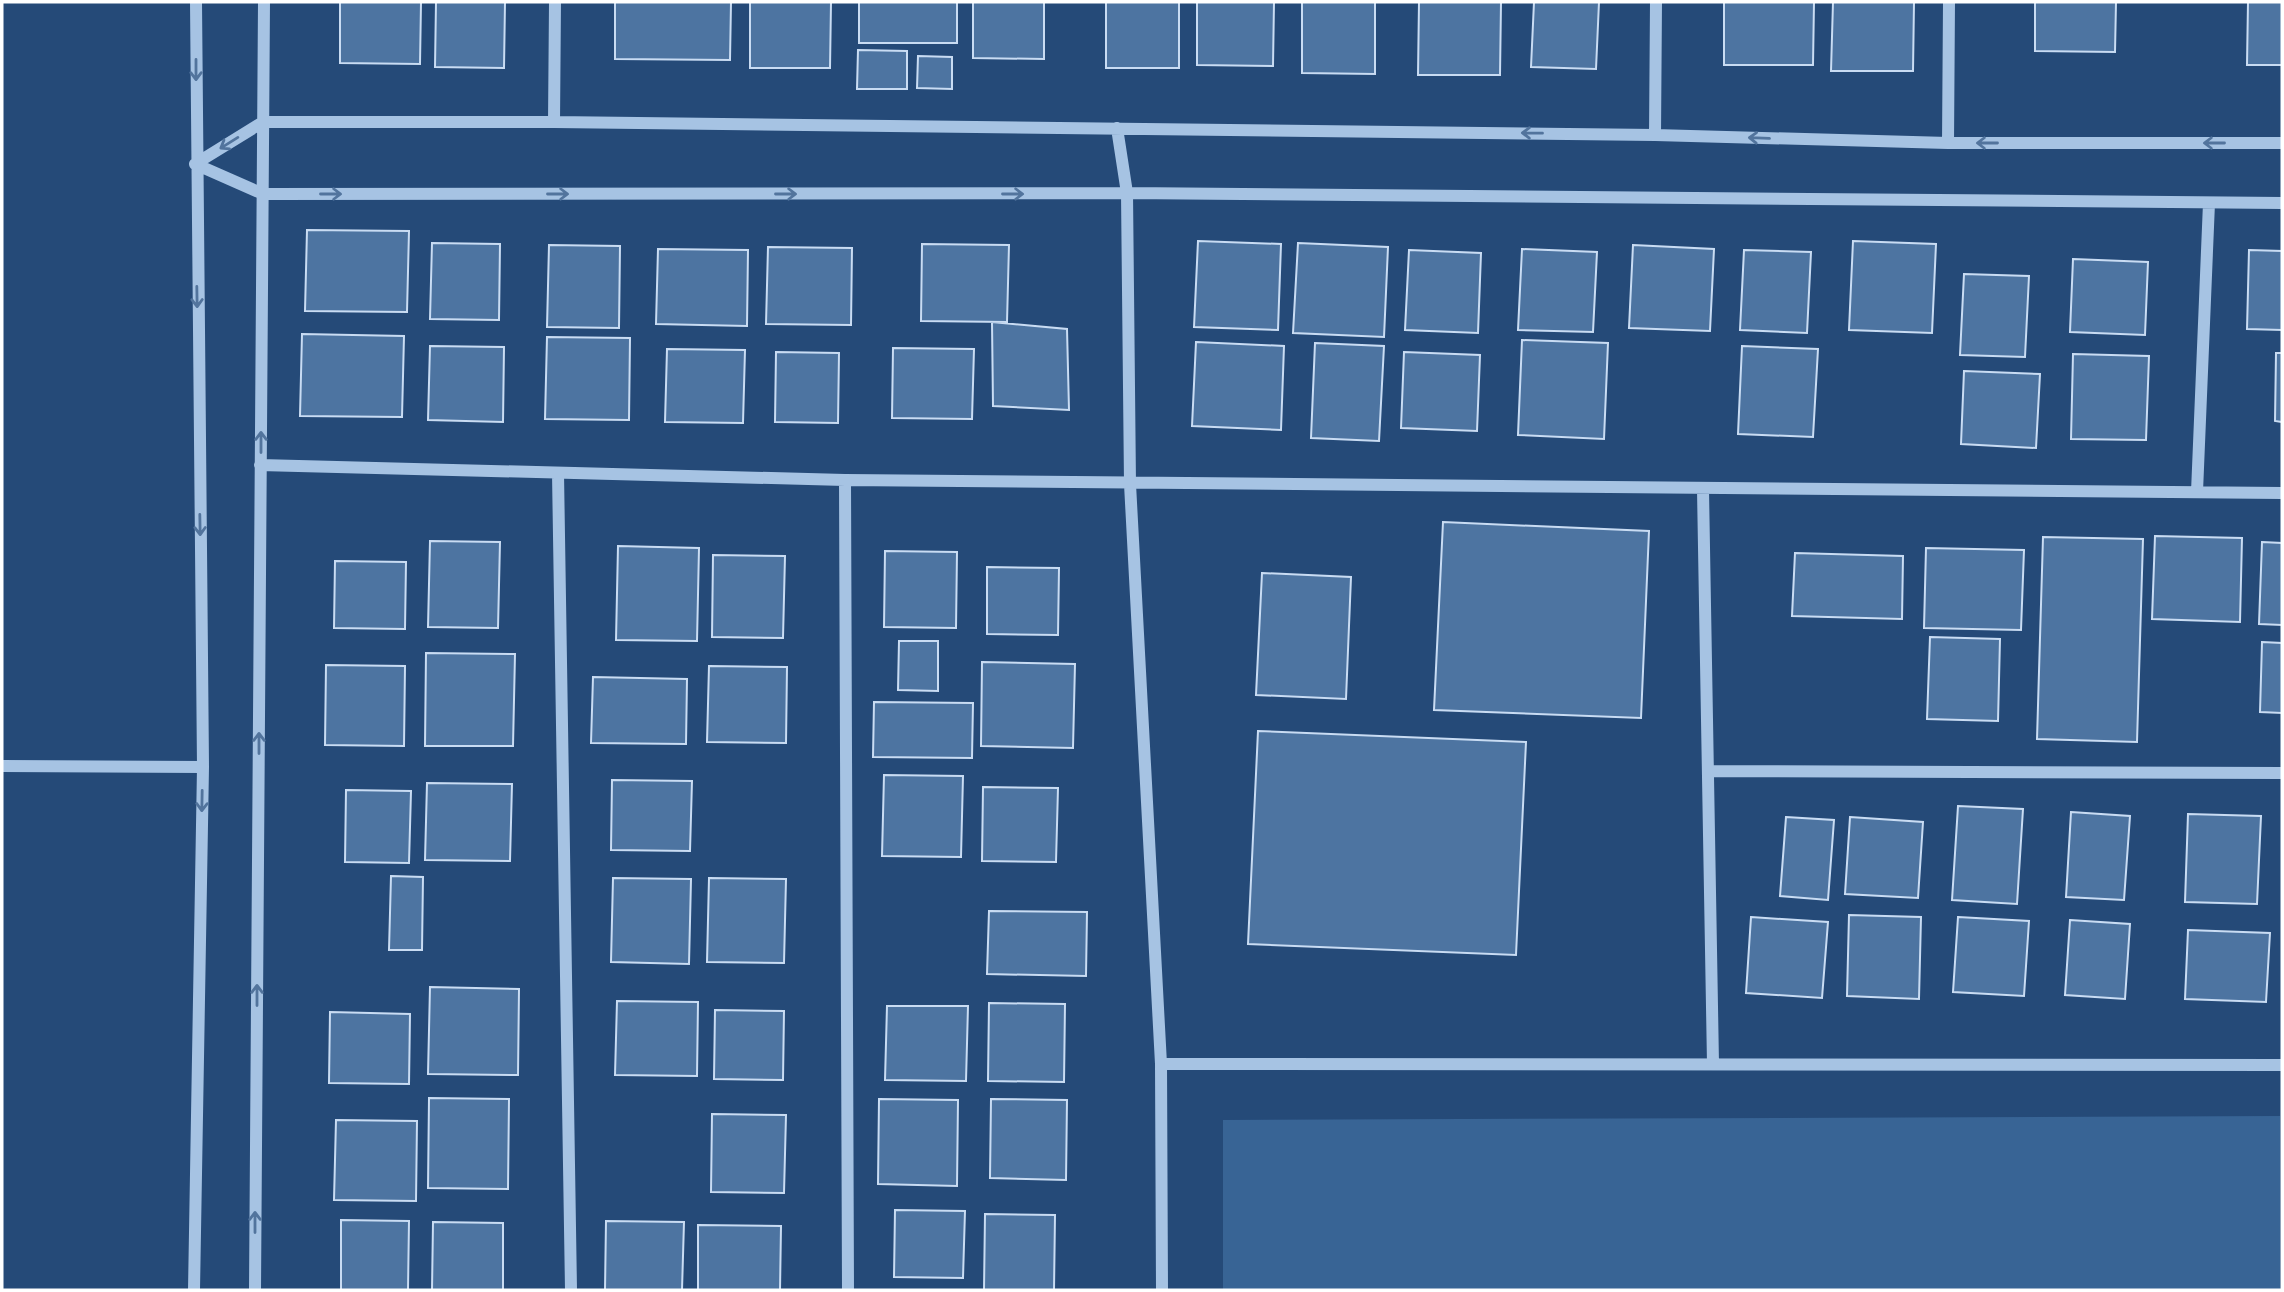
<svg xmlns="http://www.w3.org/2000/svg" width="2284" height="1292" font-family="'Nunito Sans',sans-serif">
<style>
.green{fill:#386495}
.building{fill:#4d74a1;stroke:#c9dcf3;stroke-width:2}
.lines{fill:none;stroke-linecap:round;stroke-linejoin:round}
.minor{stroke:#a6c3e3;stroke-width:12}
.oneway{stroke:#52749d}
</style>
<rect width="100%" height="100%" fill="#254a78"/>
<path class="green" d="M2280 1116V1290H1223V1120Z"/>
<path class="building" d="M340 2H421L420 64 340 63Z
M436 2H505L504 68 435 67Z
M615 2H731L730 60 615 59Z
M750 2H831L830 68H750Z
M859 2H957V43H859Z
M973 2H1044V59L973 58Z
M1106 2H1179V68H1106Z
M1197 2H1274L1273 66 1197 65Z
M1302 2H1375V74L1302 73Z
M1419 2H1501L1500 75H1418Z
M1534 2H1599L1596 69 1531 67Z
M1724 2H1814L1813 65H1724Z
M1833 2H1914L1913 71H1831Z
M2035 2H2116L2115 52 2035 51Z
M2248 2H2282V65H2247Z
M858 50 907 51V89H857Z
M918 56 952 57V89L917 88Z
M307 230 409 231 407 312 305 311Z
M1198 241 1281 244 1278 330 1194 327Z
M1853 241 1936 244 1932 333 1849 330Z
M432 243 500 244 499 320 430 319Z
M1298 243 1388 247 1384 337 1293 333Z
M922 244 1009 245 1007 322 921 321Z
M549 245 620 246 619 328 547 327Z
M1633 245 1714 249 1710 331 1629 328Z
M768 247 852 248 851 325 766 324Z
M658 249 748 250 747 326 656 324Z
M1522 249 1597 252 1593 332 1518 330Z
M1409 250 1481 253 1478 333 1405 330Z
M1744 250 1811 252 1807 333 1740 330Z
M2249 250 2282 251V330L2247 329Z
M2073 259 2148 262 2145 335 2070 332Z
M1964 274 2029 276 2025 357 1960 355Z
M992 322 1067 329 1069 410 993 406Z
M302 334 404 336 402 417 300 416Z
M547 337 630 338 629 420 545 419Z
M1522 340 1608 343 1604 439 1518 435Z
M1196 342 1284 346 1281 430 1192 426Z
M1315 343 1384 346 1379 441 1311 438Z
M430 346 504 347 503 422 428 420Z
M1742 346 1818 349 1813 437 1738 434Z
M893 348 974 349 972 419 892 418Z
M667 349 745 350 743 423 665 422Z
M776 352 839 353 838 423 775 422Z
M1404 352 1480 355 1477 431 1401 428Z
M2276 353H2282V422L2275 421Z
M2073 354 2149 356 2146 440 2071 439Z
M1964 371 2040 374 2036 448 1961 444Z
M1443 522 1649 531 1641 718 1434 710Z
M2155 536 2242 538 2240 622 2152 619Z
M2043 537 2143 539 2137 742 2037 739Z
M430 541 500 542 498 628 428 627Z
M2262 542 2282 543V625L2259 624Z
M618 546 699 548 697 641 616 640Z
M1926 548 2024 550 2021 630 1924 628Z
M885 551 957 552 956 628 884 627Z
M1795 553 1903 556 1902 619 1792 616Z
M713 555 785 556 783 638 712 637Z
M335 561 406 562 405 629 334 628Z
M987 567 1059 568 1058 635 987 634Z
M1262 573 1351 577 1346 699 1256 695Z
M1930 637 2000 639 1998 721 1927 719Z
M899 641H938V691L898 690Z
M2262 642 2282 643V713L2260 712Z
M426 653 515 654 513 746H425Z
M982 662 1075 664 1073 748 981 746Z
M326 665 405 666 404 746 325 745Z
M709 666 787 667 786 743 707 742Z
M593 677 687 679 686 744 591 743Z
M874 702 973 703 972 758 873 757Z
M1258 731 1526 742 1516 955 1248 944Z
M884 775 963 776 961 857 882 856Z
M612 780 692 781 690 851 611 850Z
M427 783 512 784 510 861 425 860Z
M983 787 1058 788 1056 862 982 861Z
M346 790 411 791 409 863 345 862Z
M1958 806 2023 809 2017 904 1952 900Z
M2071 812 2130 816 2124 900 2066 897Z
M2188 814 2261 816 2257 904 2185 902Z
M1786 817 1834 820 1828 900 1780 896Z
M1850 817 1923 822 1918 898 1845 894Z
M391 876 423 877 422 950H389Z
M613 878 691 879 689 964 611 962Z
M709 878 786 879 784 963 707 962Z
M989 911 1087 912 1086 976 987 974Z
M1849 915 1921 917 1919 999 1847 996Z
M1751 917 1828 922 1822 998 1746 993Z
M1958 917 2029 921 2024 996 1953 992Z
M2070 920 2130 924 2125 999 2065 995Z
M2188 930 2270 933 2266 1002 2185 999Z
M430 987 519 989 518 1075 428 1074Z
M617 1001 698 1002 697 1076 615 1075Z
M989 1003 1065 1004 1064 1082 988 1081Z
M887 1006H968L966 1081 885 1080Z
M715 1010 784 1011 783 1080 714 1079Z
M330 1012 410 1014 409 1084 329 1083Z
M429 1098 509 1099 508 1189 428 1188Z
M879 1099 958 1100 957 1186 878 1184Z
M991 1099 1067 1100 1066 1180 990 1178Z
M712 1114 786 1115 784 1193 711 1192Z
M336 1120 417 1121 416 1201 334 1200Z
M895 1210 965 1211 963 1278 894 1277Z
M985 1214 1055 1215 1054 1290H984Z
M341 1220 409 1221 408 1290H341Z
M606 1221 684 1222 682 1290H605Z
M433 1222 503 1223V1290H432Z
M698 1225 781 1226 780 1290H698Z"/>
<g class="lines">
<path class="minor" d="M554 122 555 2
M1117 128 1127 193 1130 484 1161 1064 1162 1290
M1655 135 1656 2
M1948 143 1949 2
M195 164 263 122H554L1655 135 1948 143H2282
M195 164 263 194 1127 193 2282 203
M260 465 845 480 2282 493
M558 473 571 1290
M845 480 848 1290
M1703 490 1713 1064
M2197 492 2209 203
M2 766 203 767
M1708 771 2282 773
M1161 1064 2282 1065
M194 1290 203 767 196 2
M255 1290 264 2"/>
</g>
<defs><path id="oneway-shaft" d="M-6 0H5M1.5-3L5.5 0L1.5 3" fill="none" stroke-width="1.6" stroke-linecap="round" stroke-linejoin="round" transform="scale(1.75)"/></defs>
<g class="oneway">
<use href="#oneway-shaft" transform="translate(196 70) rotate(90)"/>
<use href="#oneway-shaft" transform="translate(1532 133) rotate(-179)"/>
<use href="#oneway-shaft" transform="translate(1759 138) rotate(-178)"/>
<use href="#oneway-shaft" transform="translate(229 143) rotate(148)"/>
<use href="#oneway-shaft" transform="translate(1987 143) rotate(-180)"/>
<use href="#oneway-shaft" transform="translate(2214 143) rotate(-180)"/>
<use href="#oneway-shaft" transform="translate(331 194)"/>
<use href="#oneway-shaft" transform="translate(558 194)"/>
<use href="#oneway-shaft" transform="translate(786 194)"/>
<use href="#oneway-shaft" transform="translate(1013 194)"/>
<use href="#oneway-shaft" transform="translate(197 297) rotate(89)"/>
<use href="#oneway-shaft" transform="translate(261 442) rotate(-90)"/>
<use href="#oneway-shaft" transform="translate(200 525) rotate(89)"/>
<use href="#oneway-shaft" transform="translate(259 743) rotate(-90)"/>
<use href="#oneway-shaft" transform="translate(202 801) rotate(91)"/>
<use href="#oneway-shaft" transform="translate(257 995) rotate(-90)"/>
<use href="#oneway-shaft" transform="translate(255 1222) rotate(-90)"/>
</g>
<rect width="2284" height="1292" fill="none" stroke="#ffffff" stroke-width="7"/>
</svg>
